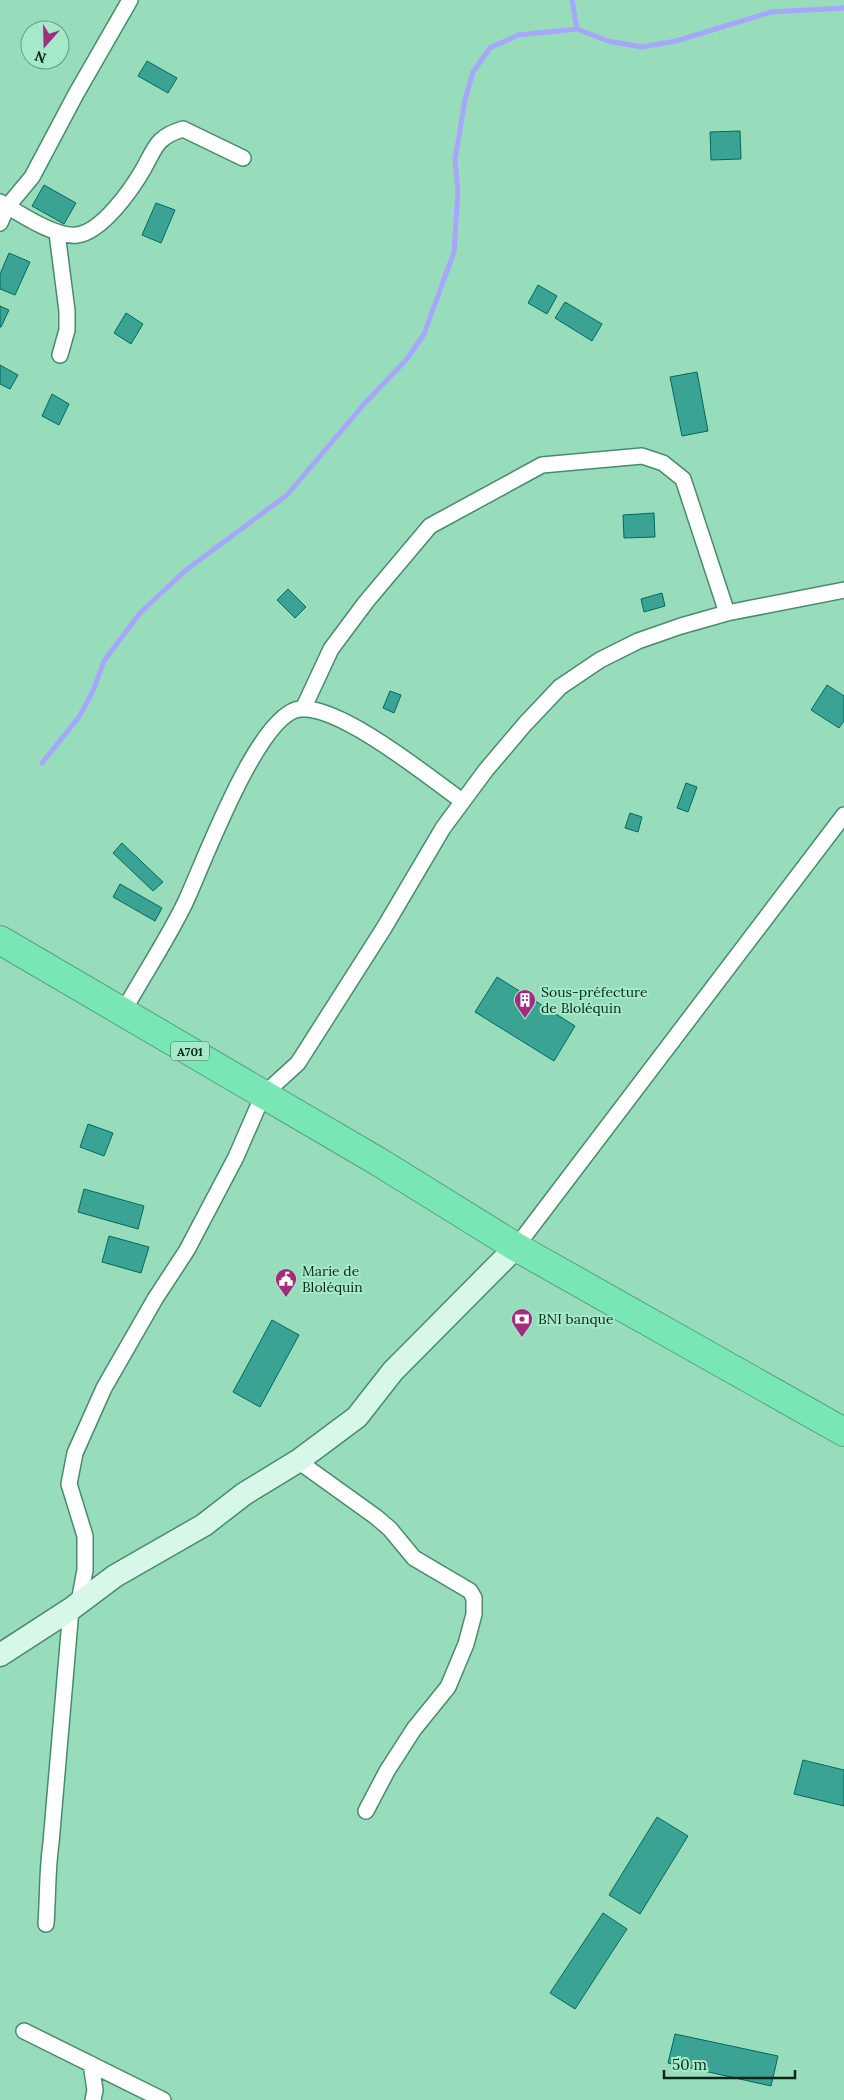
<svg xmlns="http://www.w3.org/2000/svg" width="844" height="2100" font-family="Lora,serif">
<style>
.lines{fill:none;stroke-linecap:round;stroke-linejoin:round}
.stream{stroke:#a5a6fc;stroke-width:5}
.building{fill:#3aa394;stroke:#016a5f}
.street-casing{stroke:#488b6c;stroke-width:18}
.secondary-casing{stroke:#488b6c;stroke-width:25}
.highway-casing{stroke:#52a37f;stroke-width:30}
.street{stroke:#fff;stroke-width:15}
.secondary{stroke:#d7f8e9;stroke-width:22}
.highway{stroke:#79e7b5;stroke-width:28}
.labels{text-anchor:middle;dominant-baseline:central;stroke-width:4;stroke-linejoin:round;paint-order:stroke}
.shield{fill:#a5eac8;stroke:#38614e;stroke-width:1}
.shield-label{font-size:12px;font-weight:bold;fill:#0a261a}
.poi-label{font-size:14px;fill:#0a261a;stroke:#a5eac8;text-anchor:start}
</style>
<rect width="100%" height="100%" fill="#98ddbb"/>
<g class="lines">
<path class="stream" d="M572 0 577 29 608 41 642 47 676 41 771 12 844 8
M42 763 79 717 93 691 104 661 140 613 186 570 287 495 365 403 407 359 424 334 454 252 458 191 455 160 465 100 473 72 490 48 518 35 577 29"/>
</g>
<path class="building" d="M147 61 177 78 168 93 138 76Z
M740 131 741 159 711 160 710 132Z
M44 185 76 203 64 224 32 206Z
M156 203 175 210 161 243 142 235Z
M9 253 30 262 15 295 0 289V274Z
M538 285 557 296 547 314 528 303Z
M565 302 602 324 592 341 555 318Z
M0 306 9 310 1 327H0Z
M126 313 143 324 131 344 114 333Z
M0 365 18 375 10 389 0 384Z
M697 372 708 431 682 436 670 377Z
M52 394 69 404 59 425 42 416Z
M654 513 655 537 624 538 623 515Z
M288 589 306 607 295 618 277 600Z
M662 593 665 606 644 612 641 599Z
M827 685 844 696V721L839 728 811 710Z
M390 691 401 695 394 713 383 708Z
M686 783 697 787 688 812 677 808Z
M630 813 642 817 638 832 625 828Z
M122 843 163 882 153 891 113 853Z
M120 884 162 908 155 921 113 897Z
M497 977 575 1026 554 1061 475 1012Z
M88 1124 113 1133 104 1156 80 1147Z
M84 1189 144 1206 138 1229 78 1212Z
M109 1236 149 1247 141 1273 102 1262Z
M272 1320 299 1335 260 1407 233 1392Z
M803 1760 844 1770V1806L794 1794Z
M657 1817 688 1836 640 1914 609 1895Z
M603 1913 627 1929 575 2009 550 1993Z
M675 2034 778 2056 771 2086 668 2063Z"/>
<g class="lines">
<g class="street-casing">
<path id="street" d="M0 202C19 213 56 238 77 235 102 232 132 189 144 168 156 146 157 137 183 129L243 158
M0 223 7 207 32 177 76 94 130 0
M57 233 67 311V330L60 355
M303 709 331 649 366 602 430 526 542 465 642 456 663 463 683 479 727 613
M123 1012C143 976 167 940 185 903 203 865 258 713 300 709 340 705 429 777 462 801
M516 1247 844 815
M298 1461 376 1517 390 1529 414 1558 470 1591 474 1598V1614L466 1644 448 1687 414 1729 387 1771 366 1811
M79 1602 85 1570V1536L69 1484 75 1453 104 1388 155 1299 187 1250 236 1157 263 1095 298 1063 384 928 443 828 486 770 525 724 560 687 600 660 638 641 681 626 727 613 844 590
M46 1924C48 1897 47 1870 51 1843L71 1609
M24 2031 163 2100
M91 2064 95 2090 93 2100"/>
</g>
<g class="secondary-casing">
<path id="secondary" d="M0 1655 71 1609 115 1576 204 1525 244 1494 298 1461 357 1417 393 1371 516 1247"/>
</g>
<g class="highway-casing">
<path id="highway" d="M0 940 379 1162 516 1247 844 1432"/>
</g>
<use href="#street" class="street"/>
<use href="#secondary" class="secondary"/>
<use href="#highway" class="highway"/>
</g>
<defs>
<g id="building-pin" transform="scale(1.125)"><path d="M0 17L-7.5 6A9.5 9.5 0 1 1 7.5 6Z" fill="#a52b81" stroke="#a5eac8"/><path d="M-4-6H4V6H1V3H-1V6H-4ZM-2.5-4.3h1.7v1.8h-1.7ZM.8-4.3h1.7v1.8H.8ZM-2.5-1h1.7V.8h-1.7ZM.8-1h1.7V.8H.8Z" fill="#fff"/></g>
<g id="civic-pin" transform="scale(1.125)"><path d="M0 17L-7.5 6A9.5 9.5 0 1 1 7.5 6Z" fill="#a52b81" stroke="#a5eac8"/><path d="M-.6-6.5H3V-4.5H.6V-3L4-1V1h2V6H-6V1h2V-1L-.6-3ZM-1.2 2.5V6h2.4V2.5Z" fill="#fff"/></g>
<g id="bank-pin" transform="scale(1.125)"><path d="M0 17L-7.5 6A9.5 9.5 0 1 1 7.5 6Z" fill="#a52b81" stroke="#a5eac8"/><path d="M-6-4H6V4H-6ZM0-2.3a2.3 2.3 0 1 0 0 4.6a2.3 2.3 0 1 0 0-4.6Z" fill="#fff"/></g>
</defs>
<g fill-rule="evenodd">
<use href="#building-pin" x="525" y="1000"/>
<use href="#civic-pin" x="286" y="1279"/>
<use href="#bank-pin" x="522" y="1319"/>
</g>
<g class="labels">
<rect class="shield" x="171" y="1041.5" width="38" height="19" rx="4"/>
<g class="shield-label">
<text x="190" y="1051">A701</text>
</g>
<g class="poi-label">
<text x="541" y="992">Sous-préfecture<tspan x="541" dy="16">de Bloléquin</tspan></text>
<text x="302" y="1271">Marie de<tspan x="302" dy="16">Bloléquin</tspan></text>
<text x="538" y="1319">BNI banque</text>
</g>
</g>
<g transform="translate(45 45) rotate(200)"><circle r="24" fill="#a5eac8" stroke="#679c82"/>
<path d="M0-4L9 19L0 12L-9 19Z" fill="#a52b81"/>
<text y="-8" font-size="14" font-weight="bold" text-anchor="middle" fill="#0a261a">N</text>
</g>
<path d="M664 2070v8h131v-8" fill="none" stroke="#0a261a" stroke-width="2.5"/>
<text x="672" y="2070" font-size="15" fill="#0a261a" stroke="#a5eac8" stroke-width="4" paint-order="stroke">50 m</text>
</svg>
